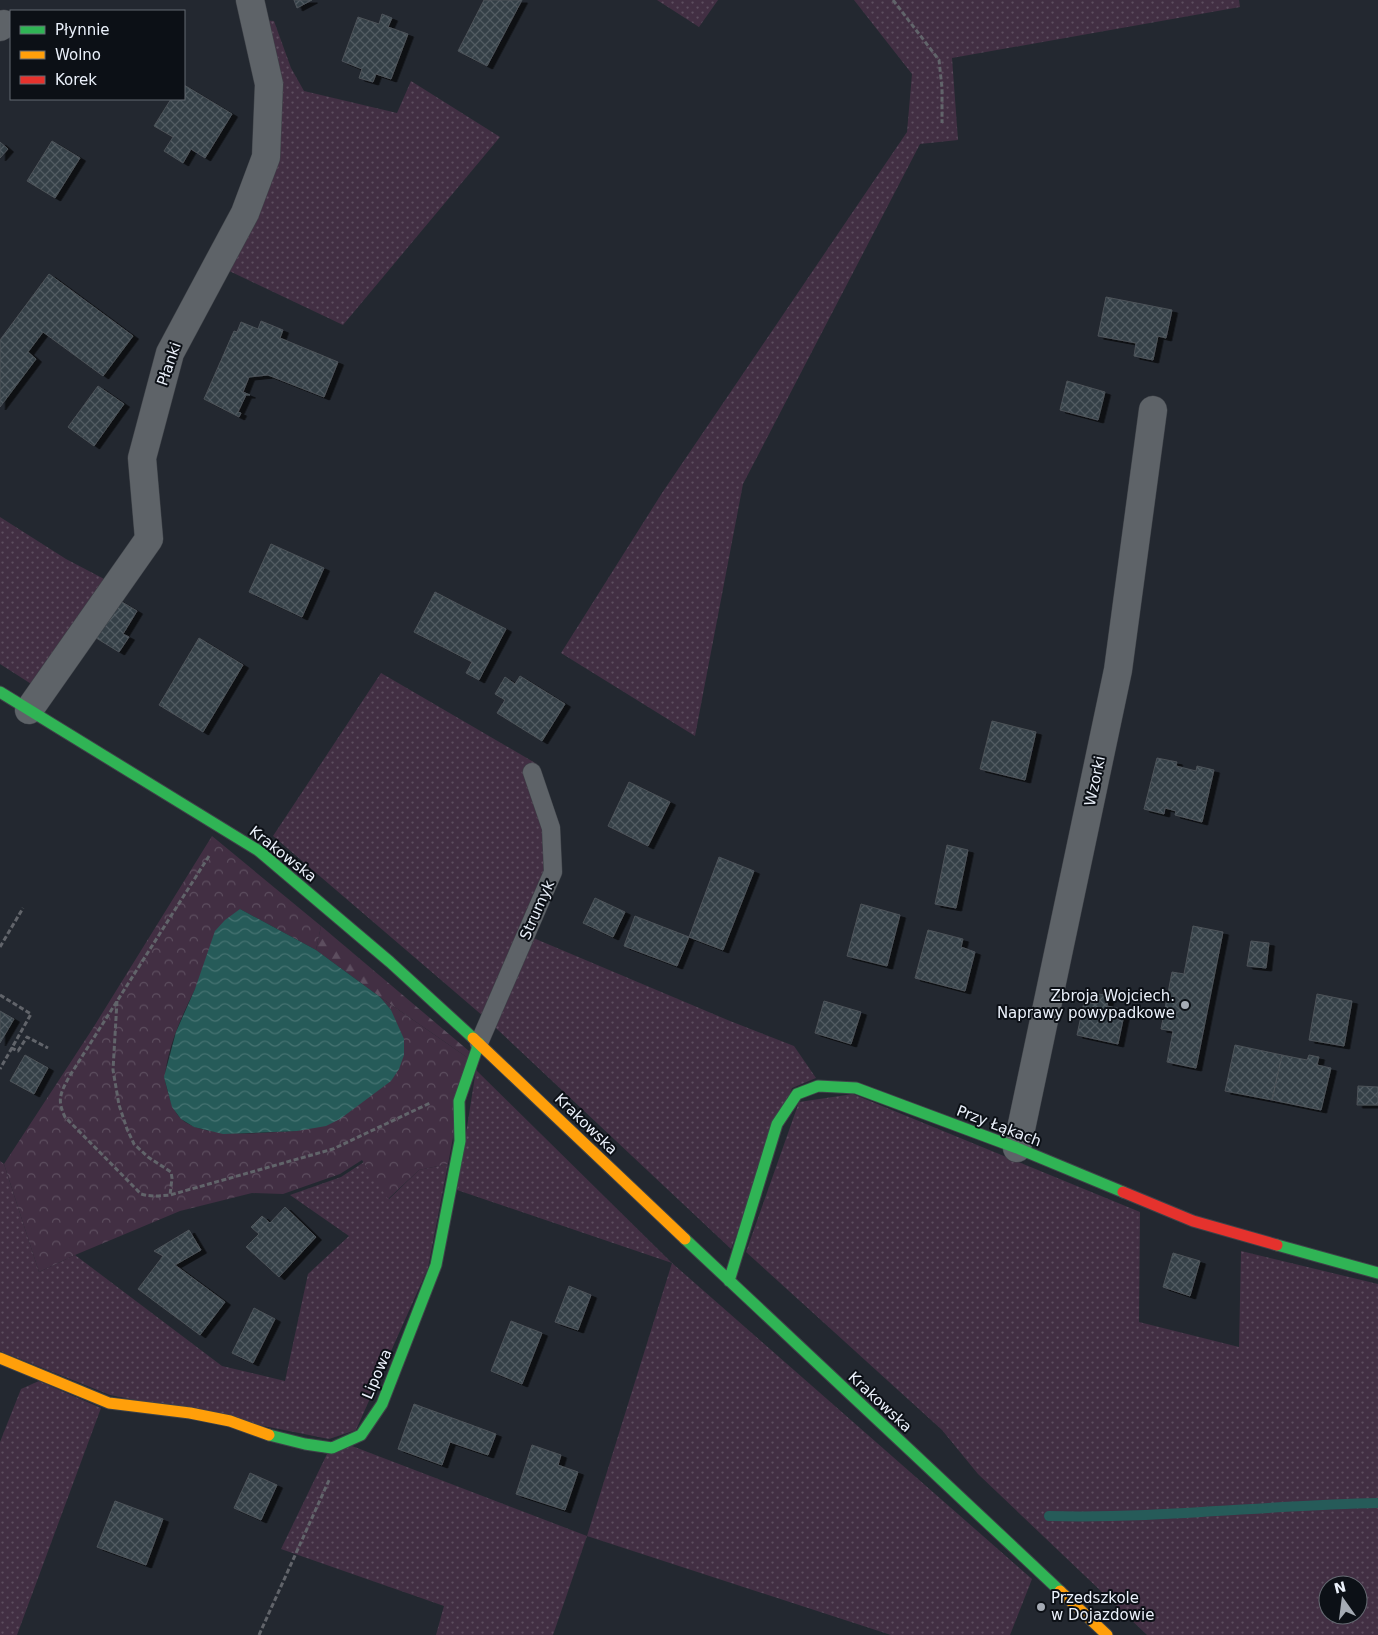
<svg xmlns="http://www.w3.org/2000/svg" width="1378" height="1635" font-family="'DejaVu Sans',sans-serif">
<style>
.grass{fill:url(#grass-dots);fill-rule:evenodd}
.forest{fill:url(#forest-firs)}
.park{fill:url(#park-crowns)}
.water{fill:url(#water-waves)}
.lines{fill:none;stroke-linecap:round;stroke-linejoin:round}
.stream{stroke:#265b59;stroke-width:10}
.building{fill:url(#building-cross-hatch);stroke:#4d5359;filter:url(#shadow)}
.lane-casing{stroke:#3e4248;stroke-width:19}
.street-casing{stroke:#3e4248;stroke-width:29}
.fast-casing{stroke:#3e4248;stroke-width:13}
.slow-casing{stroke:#3e4248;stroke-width:13}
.jam-casing{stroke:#3e4248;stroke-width:13}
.path{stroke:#61646a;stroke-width:3;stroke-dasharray:5 2.5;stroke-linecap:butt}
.lane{stroke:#5e6368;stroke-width:18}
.street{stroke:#5e6368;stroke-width:28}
.fast{stroke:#30b455;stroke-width:11}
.slow{stroke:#ff9f0a;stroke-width:11}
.jam{stroke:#e5322d;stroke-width:11}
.poi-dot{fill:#a5abb4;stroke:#0c1016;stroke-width:2}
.labels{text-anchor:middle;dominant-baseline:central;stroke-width:4;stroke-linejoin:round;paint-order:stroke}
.street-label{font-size:15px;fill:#ebf1fb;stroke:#0c1016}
.poi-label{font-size:15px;fill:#ebf1fb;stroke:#0c1016;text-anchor:end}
</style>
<defs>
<pattern id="grass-dots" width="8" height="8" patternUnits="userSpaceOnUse" patternTransform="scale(1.25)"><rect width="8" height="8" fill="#422f43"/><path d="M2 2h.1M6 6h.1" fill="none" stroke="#5d4e5f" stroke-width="1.8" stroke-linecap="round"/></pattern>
<pattern id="forest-firs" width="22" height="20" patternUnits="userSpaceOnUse" patternTransform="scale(1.25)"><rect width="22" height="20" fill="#422f43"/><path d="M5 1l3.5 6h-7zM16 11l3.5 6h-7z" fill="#5d4e5f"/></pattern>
<pattern id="park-crowns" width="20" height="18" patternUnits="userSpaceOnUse" patternTransform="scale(1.25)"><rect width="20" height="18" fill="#422f43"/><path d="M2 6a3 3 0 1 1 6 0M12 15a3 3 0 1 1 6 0" fill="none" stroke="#5d4e5f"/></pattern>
<pattern id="water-waves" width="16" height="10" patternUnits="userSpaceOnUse" patternTransform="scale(1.25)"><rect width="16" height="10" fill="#265b59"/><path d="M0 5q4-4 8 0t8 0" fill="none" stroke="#467372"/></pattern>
<pattern id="building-cross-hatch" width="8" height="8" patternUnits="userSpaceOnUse" patternTransform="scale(1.25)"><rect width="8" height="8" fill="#354047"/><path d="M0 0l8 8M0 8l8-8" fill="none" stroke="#525c62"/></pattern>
<filter id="shadow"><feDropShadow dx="5.5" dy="3" stdDeviation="0" flood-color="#0009"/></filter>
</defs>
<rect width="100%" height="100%" fill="#232830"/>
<path class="grass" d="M657 0H718L699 27Z
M854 0H1239L1240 7 952 58 958 140 920 144 743 484 695 736 561 653 662 493 907 132 912 74Z
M262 20 274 21 291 68 304 91 397 113 411 81 500 137 343 325 223 268 273 160Z
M0 517 66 559 108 581 36 687 0 664Z
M381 673 537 764 557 826 531 937 730 1021 794 1046 816 1078 792 1088 731 1249 483 1016 273 836Z
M476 1070 672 1263 1032 1579 1010 1635H891L587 1536 553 1635H436L444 1606 281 1549 327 1454 352 1446 587 1536 672 1263 457 1190Z
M853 1094 1140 1212 1139 1322 1239 1347 1241 1251 1378 1284V1635H1147L978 1474 942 1430 746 1252 799 1102ZM1328 1585H1358V1615H1328Z
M0 1161 4 1164 39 1272 75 1255 222 1366 285 1381 308 1274 349 1236 290 1195 341 1177 364 1162 389 1199 419 1170 448 1164 428 1268 356 1430 329 1439 110 1395 0 1351Z
M39 1381 101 1408 17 1635H0V1442L21 1389Z"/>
<path class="forest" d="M321 926 469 1051 468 1058 380 997 316 950Z"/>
<path class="park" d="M212 836 321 926 316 950 240 909C214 956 171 1021 165 1075 164 1080 166 1084 167 1089 172 1107 176 1120 195 1127 227 1138 264 1132 297 1131L391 1010 380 997 468 1058 448 1164 419 1170 388 1199 362 1160 340 1174 283 1194 252 1193 180 1211 75 1255 39 1272 4 1164 93 1028Z"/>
<path class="water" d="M240 909 316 950 380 997 391 1010 404 1039V1055L399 1069 391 1081 340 1119 326 1126 297 1131 223 1134 194 1127 181 1119 172 1107 164 1077 176 1032 195 989 215 931 225 920Z"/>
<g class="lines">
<path class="stream" d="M1049 1516C1159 1519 1268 1505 1378 1503"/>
</g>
<path class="building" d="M294 0H312L297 8Z
M484 0H522L487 66 458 51Z
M382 14 392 18 388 27 408 34 391 79 376 74 373 82 359 78 362 69 342 61 358 17 379 24Z
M184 85 232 114 205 158 191 149 183 163 164 151 173 137 154 126 171 99H184Z
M52 141 80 158 55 198 27 181Z
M0 142 8 149 0 158Z
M49 274 133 336 103 376 43 332 28 352 36 359 0 407V340Z
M1106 297 1172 310 1166 338 1158 336 1153 360 1134 356 1136 343 1098 336Z
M261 321 283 330 280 338 338 362 324 397 268 375 249 377 243 392 250 395H246L238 412 241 413 239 417 204 399 234 331 237 332 241 322 258 329Z
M1067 381 1105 392 1098 420 1060 410Z
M98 386 124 404 94 446 68 427Z
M271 544 324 568 302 617 249 592Z
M435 592 506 629 479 680 466 673 472 662 414 632Z
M117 599 137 611 123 634 129 637 119 652 93 636Z
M199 638 243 665 203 732 159 705Z
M520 676 565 704 542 741 497 713 505 700 495 694 505 677 515 684Z
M992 721 1036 732 1025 780 980 769Z
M1157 758 1177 762 1176 766 1196 771 1197 766 1214 770 1202 822 1175 815 1176 811 1165 808 1164 814 1144 809Z
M629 782 670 802 648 846 608 826Z
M947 845 968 850 956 908 935 904Z
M719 857 754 871 723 950 689 937Z
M595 898 625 912 613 937 583 923Z
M861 904 900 915 887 966 847 956Z
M635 916 689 937 677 966 624 946Z
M1193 926 1223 932 1196 1068 1167 1062 1173 1031 1161 1029 1172 972 1184 974Z
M928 930 963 939 961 947 975 952 965 991 915 978Z
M1251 941 1269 943 1266 968 1247 966Z
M1099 994 1109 996 1107 1006 1125 1010 1118 1044 1077 1035 1084 1002 1097 1004Z
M1317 994 1352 1001 1344 1046 1309 1040Z
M824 1001 861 1012 851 1044 815 1033Z
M0 1011 14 1019 0 1043Z
M1235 1045 1282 1055 1272 1100 1225 1091Z
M25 1055 48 1068 34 1094 10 1081Z
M1282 1055 1307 1060 1309 1055 1319 1057 1317 1065 1331 1068 1321 1110 1272 1100Z
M1358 1086 1378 1087V1105H1357Z
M285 1207 316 1237 279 1277 246 1247 259 1234 251 1227 262 1216 270 1223Z
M189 1230 201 1250 175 1265 225 1302 200 1335 138 1289 163 1256 154 1251Z
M1173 1253 1200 1261 1190 1296 1163 1287Z
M569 1286 591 1295 578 1330 555 1322Z
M254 1308 275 1319 253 1363 232 1353Z
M511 1321 542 1333 522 1384 491 1371Z
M414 1404 496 1434 488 1455 450 1442 442 1465 398 1449Z
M532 1445 561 1455 558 1465 578 1472 565 1510 516 1494Z
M250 1473 277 1485 261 1520 234 1508Z
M115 1501 163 1519 146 1565 97 1547Z"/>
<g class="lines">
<g class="lane-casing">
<path id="lane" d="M479 1043 553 872 551 828 532 772"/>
</g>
<g class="street-casing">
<path id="street" d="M0 27 4 24
M29 710 149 539 142 458 170 353 245 213 266 157 269 84 250 0
M1017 1148 1118 670 1153 410"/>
</g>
<g class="fast-casing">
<path id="fast" d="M0 692 259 851 390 962 473 1038
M685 1239 1060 1591
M1277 1245 1378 1273
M729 1281 777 1124 797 1094 818 1086 856 1088 1017 1148 1123 1192
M269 1435 305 1444 332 1448 361 1435 382 1404 436 1265 460 1141 459 1101 479 1043"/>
</g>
<g class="slow-casing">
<path id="slow" d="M473 1038 685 1239
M0 1358 109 1403 190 1413 230 1421 269 1435
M1060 1591 1107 1635"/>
</g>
<g class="jam-casing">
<path id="jam" d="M1123 1192 1193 1221 1277 1245"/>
</g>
<path class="path" d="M893 0 939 60 942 88V123
M209 856 69 1077C60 1094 57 1100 65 1117L141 1194C151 1197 159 1196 170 1195L333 1149 430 1103
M0 947 23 908
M0 995 31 1014 0 1069
M117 1001 113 1070 119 1105 127 1129 134 1144 148 1157 171 1172 172 1178 170 1195
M11 1048 18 1051 27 1037 48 1048
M259 1635 330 1478"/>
<use href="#lane" class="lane"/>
<use href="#street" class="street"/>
<use href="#fast" class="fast"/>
<use href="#slow" class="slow"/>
<use href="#jam" class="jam"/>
</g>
<g class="poi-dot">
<circle cx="1185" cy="1005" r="5"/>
<circle cx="1041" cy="1607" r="5"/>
</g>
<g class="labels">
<g class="street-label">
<text transform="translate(169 364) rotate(-71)">Płanki</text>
<text transform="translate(1095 781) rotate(-78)">Wzorki</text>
<text transform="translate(283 854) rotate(38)">Krakowska</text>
<text transform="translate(537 910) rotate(-66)">Strumyk</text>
<text transform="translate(586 1124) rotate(44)">Krakowska</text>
<text transform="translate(999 1126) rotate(21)">Przy Łąkach</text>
<text transform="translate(377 1374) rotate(-67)">Lipowa</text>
<text transform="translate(880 1402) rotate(43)">Krakowska</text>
</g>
<g class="poi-label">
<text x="1175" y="996">Zbroja Wojciech.<tspan x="1175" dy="17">Naprawy powypadkowe</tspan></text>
<text x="1051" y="1598" text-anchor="start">Przedszkole<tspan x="1051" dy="17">w Dojazdowie</tspan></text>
</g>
</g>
<rect x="10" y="10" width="175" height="90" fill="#0c1016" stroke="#656a72"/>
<rect x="20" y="26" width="25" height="8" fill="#30b455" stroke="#656a72"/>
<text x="55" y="35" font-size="15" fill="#ebf1fb">Płynnie</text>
<rect x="20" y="51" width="25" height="8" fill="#ff9f0a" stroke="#656a72"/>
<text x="55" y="60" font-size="15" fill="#ebf1fb">Wolno</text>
<rect x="20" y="76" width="25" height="8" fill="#e5322d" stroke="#656a72"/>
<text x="55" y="85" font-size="15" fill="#ebf1fb">Korek</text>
<g transform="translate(1343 1600) rotate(346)"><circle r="24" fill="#0c1016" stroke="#656a72"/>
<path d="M0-4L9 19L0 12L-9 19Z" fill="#a5abb4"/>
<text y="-8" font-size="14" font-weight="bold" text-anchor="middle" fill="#ebf1fb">N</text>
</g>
</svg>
